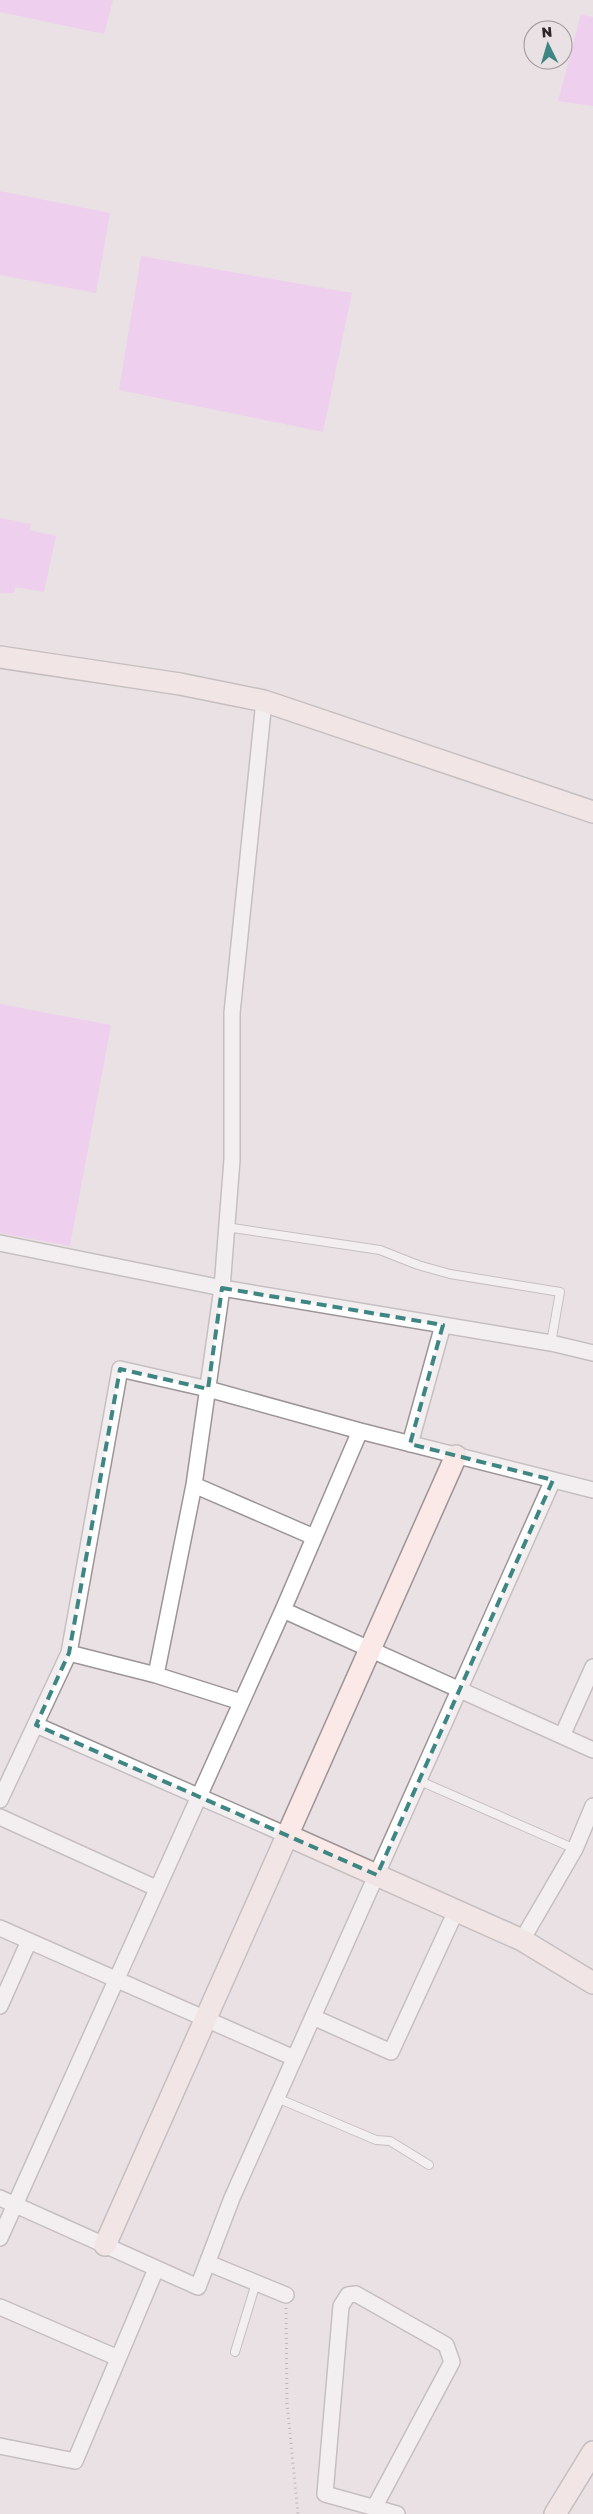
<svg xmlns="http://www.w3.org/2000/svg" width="593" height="2514" font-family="'Golos Text',sans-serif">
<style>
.building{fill:#f4b8fb}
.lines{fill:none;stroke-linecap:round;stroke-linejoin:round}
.lane-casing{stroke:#9c9497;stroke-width:10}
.street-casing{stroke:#9c9497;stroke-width:18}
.secondary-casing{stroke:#9c9497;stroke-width:24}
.path{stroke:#8a8486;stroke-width:3;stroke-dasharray:1 4;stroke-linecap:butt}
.lane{stroke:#fff;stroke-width:8}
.street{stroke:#fff;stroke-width:15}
.secondary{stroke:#fae9e6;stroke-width:21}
.marked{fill:none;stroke:#3e8683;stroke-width:4;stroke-dasharray:10 6;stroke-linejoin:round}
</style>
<rect width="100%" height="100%" fill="#eae1e4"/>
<path class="building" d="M0 0H113L104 34 0 12Z
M581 14 593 17V106L558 101Z
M0 191 110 213 96 293 0 275Z
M141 256 352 293 323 432 119 390Z
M0 518 31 524 29 530 56 536 44 592 15 587 14 593H0Z
M0 1004 111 1025 70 1246 0 1233Z"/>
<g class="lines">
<g class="lane-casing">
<path id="lane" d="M226 1227 380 1250 418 1265 450 1274 560 1292 551 1343
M420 1781 575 1849
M277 2098 376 2140 390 2141 429 2165
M235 2352 256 2283"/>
</g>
<g class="street-casing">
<path id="street" d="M0 1243 222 1288 551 1343 593 1353
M410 1444 443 1325
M194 1485 314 1537
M283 1610 593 1750
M69 1653 156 1675 241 1702
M156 1675 194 1485 222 1288 232 1160V1013L264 701
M36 1725 289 1836
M562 1736 593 1667
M0 1800 69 1653 120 1369 208 1389 360 1431 593 1490
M0 1817 156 1888
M0 1928 294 2058
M522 1940 575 1849 593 1806
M0 2006 29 1941
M313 2017 391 2052 456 1911
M0 2198 198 2287 232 2198 553 1480
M0 2238 283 1610 360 1431
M208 2263 286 2295
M0 2307 118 2358
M0 2446 75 2461 156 2269
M374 2508 452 2362 446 2345 356 2294 348 2295 341 2306 325 2494 397 2514"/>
</g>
<g class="secondary-casing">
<path id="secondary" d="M0 657 180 684 264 701 593 812
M289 1836 522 1940 593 1983
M105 2245 456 1456
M555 2514 593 2452"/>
</g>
<path class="path" d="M286 2308 287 2403 298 2514"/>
<use href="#lane" class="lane"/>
<use href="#street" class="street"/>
<use href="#secondary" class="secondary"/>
</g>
<path d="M0 0H593V2514H0ZM222 1288 443 1325 410 1444 553 1480 377 1875 36 1725 69 1653 120 1369 208 1389Z" fill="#eae1e4" fill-opacity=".55" fill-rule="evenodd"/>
<path class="marked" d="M222 1288 443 1325 410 1444 553 1480 377 1875 36 1725 69 1653 120 1369 208 1389Z"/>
<g transform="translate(548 45) rotate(355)"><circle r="24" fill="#eae1e4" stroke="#9d9698"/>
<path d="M0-4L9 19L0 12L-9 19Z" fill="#3e8683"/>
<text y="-8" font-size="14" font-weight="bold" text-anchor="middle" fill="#292627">N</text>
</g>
</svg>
